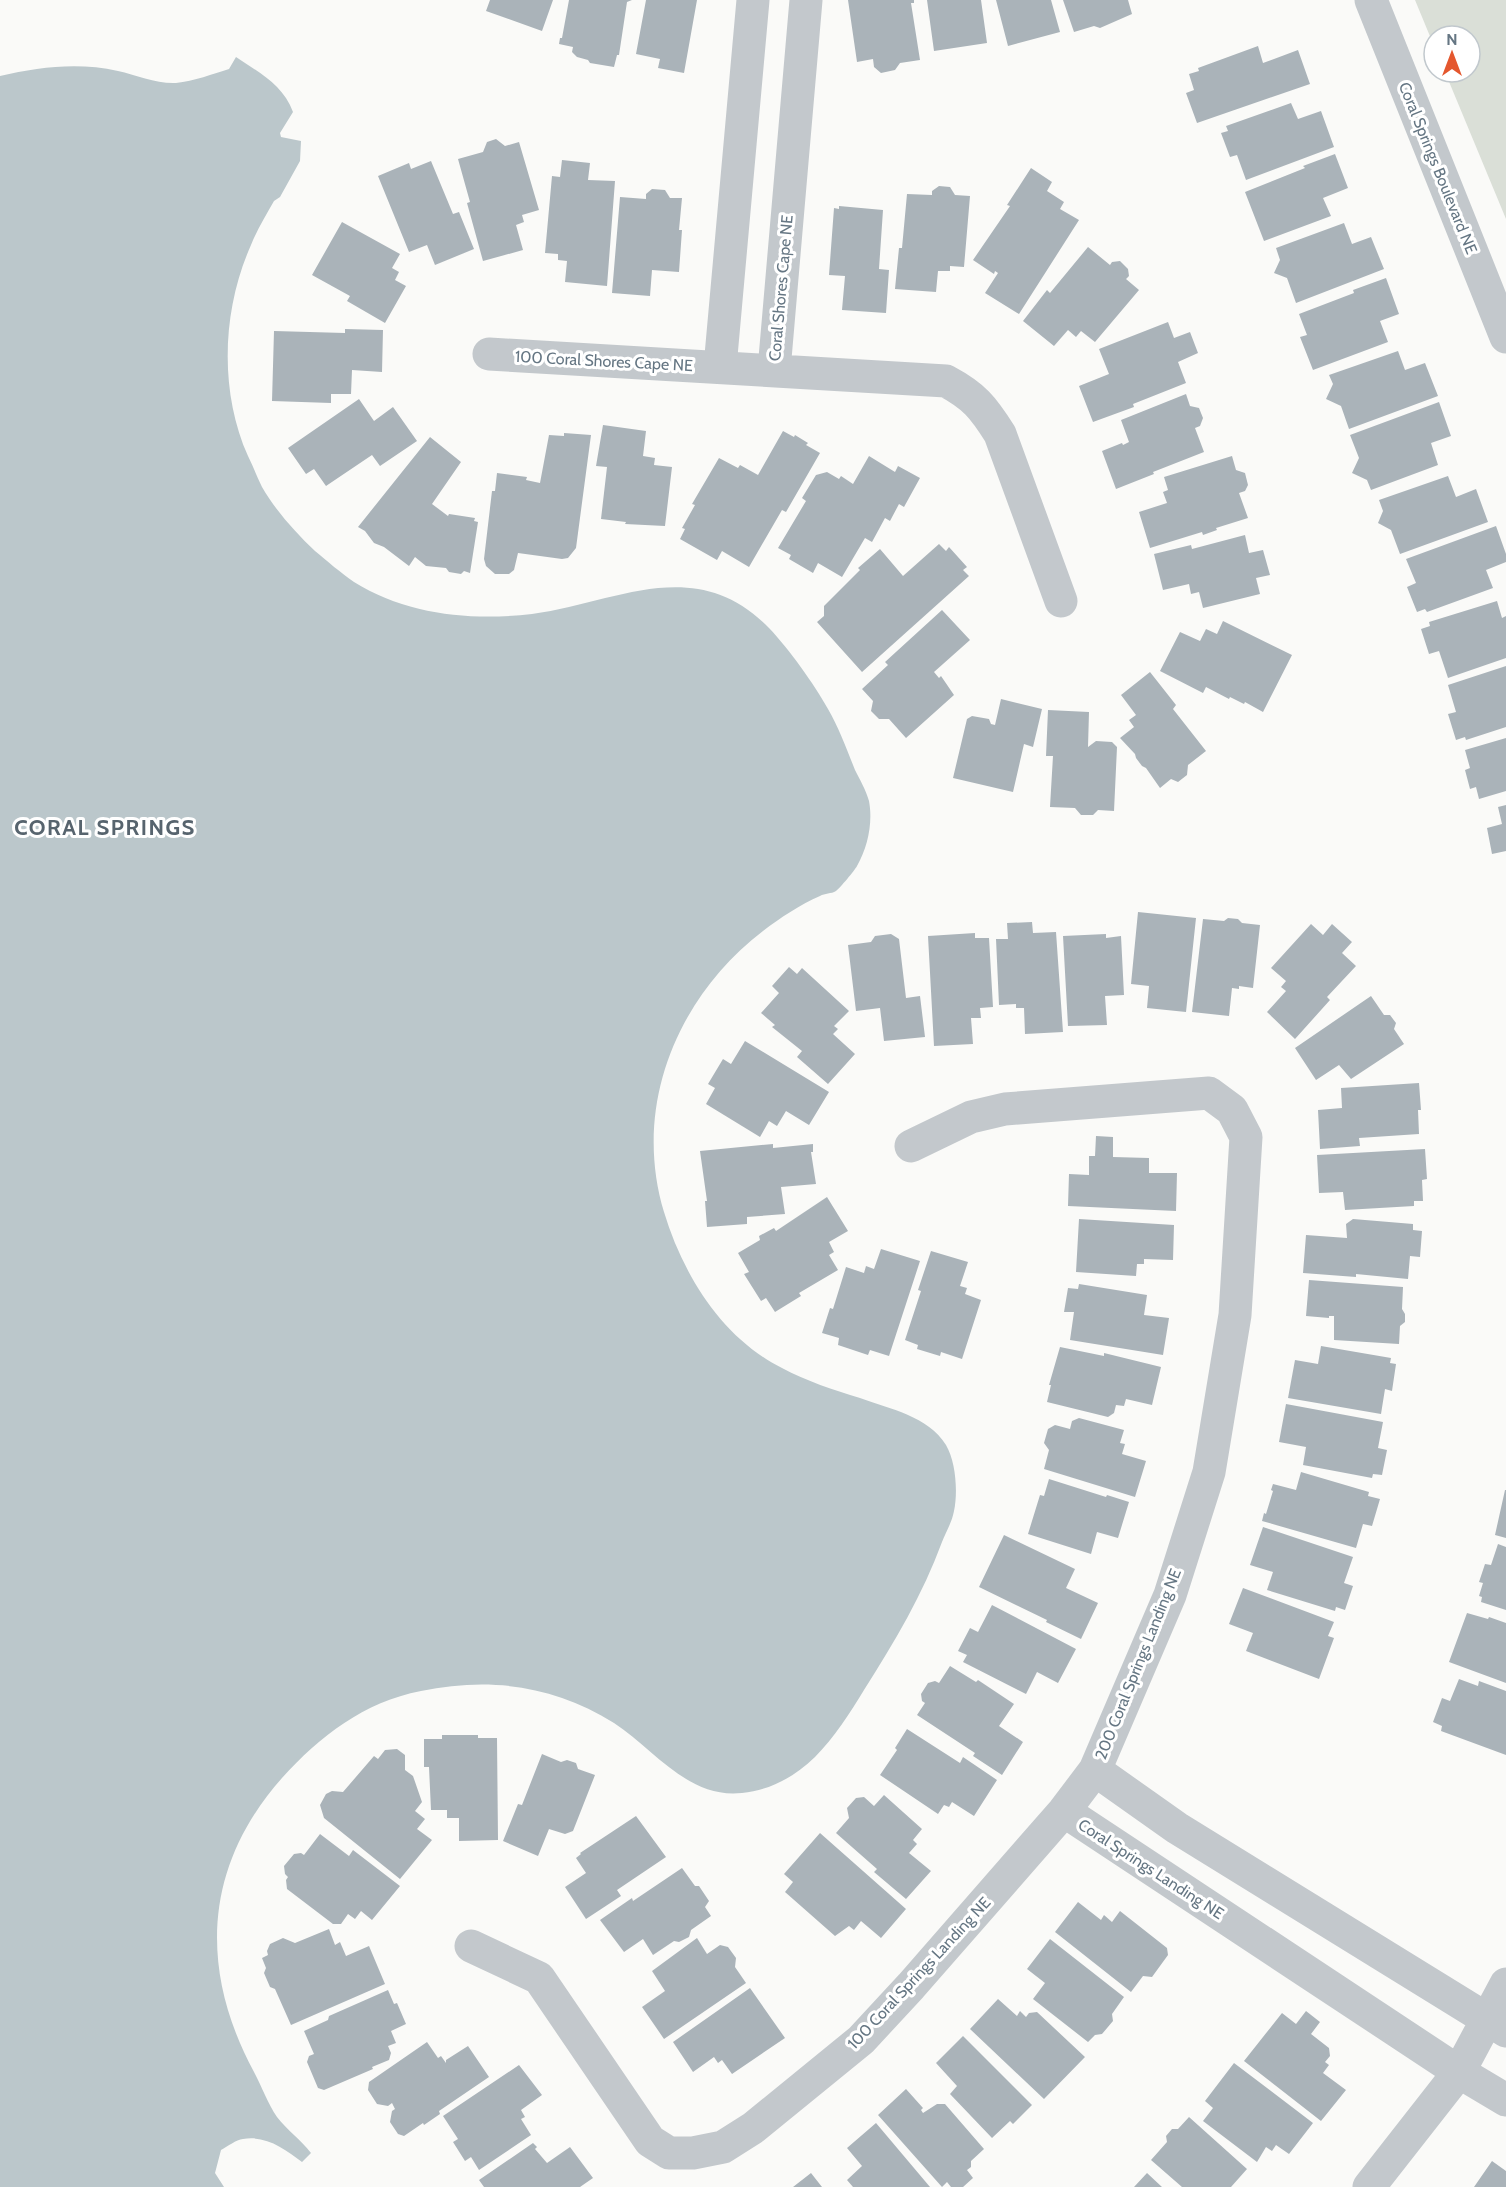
<svg xmlns="http://www.w3.org/2000/svg" width="1506" height="2187" font-family="Cabin,sans-serif">
<style>
.green{fill:#dadfd7}
.water{fill:#bbc7cb}
.building{fill:#aab3b9}
.lines{fill:none;stroke-linecap:round;stroke-linejoin:round}
.minor{stroke:#c3c8cc;stroke-width:33}
.labels{text-anchor:middle;dominant-baseline:central;stroke-width:6;stroke-linejoin:round;paint-order:stroke}
.street-label{font-size:16px;fill:#657683;stroke:#fff}
.district-label{font-size:22px;font-weight:bold;letter-spacing:1.5px;fill:#57646e;stroke:#fff}
</style>
<rect width="100%" height="100%" fill="#fafaf8"/>
<path class="green" d="M1415 0H1506V219L1445 72H1470V36H1434V46Z"/>
<path class="water" d="M236 57C260 73 283 85 293 112L280 133 281 137 301 141 300 161 280 197 274 201C266 215 257 230 251 245 222 310 219 391 248 456 253 466 257 477 262 487 276 511 295 532 315 551 327 561 341 573 354 582 407 615 472 621 532 614 617 602 696 553 769 628 789 649 814 684 828 709 839 728 847 750 855 770 860 780 866 790 869 801 873 822 868 847 857 866 855 870 840 888 836 891 831 894 825 893 820 896 801 904 780 918 763 931 677 997 632 1106 664 1212 683 1275 722 1338 782 1368 806 1381 834 1390 860 1398 890 1409 928 1416 946 1445 956 1462 958 1492 954 1511 952 1522 946 1532 942 1542 923 1594 894 1643 864 1690 850 1713 834 1738 815 1757 794 1777 771 1790 742 1793 688 1799 654 1749 614 1723 554 1685 489 1677 421 1691 364 1702 320 1736 282 1778 203 1867 199 1970 254 2072 262 2087 268 2104 277 2117 287 2130 301 2140 311 2153L302 2162C285 2149 266 2135 243 2139 236 2140 228 2146 221 2150L215 2173 224 2187H0V76C39 67 78 62 118 71 136 75 157 84 176 83 194 81 213 74 229 69Z"/>
<path class="building" d="M490 0H553L542 31 486 11Z
M569 0H632L627 2 619 55H617L614 67 590 63 588 60 577 57 572 52 573 47 559 44 560 38H562Z
M646 0H697L684 73 658 68 660 59 636 54Z
M848 0H914V3H911L920 60 900 63 895 70 881 73 874 67 873 59 857 62Z
M927 0H981L987 43 934 51Z
M996 0H1051L1060 32 1008 46Z
M1063 0H1128L1132 14 1100 28 1094 26 1074 32Z
M1258 46 1263 63 1298 50 1310 84 1197 123 1186 93 1194 90 1189 74 1199 71 1198 68Z
M1291 103 1298 119 1321 111 1334 147 1246 180 1237 155 1230 157 1221 133 1228 131 1226 126Z
M496 139 505 146 519 142 539 210 522 215 524 222 516 225 523 250 483 261 467 203 470 202 458 159 483 152 487 142Z
M1335 154 1348 188 1323 198 1331 216 1264 241 1245 192 1305 168 1303 166Z
M562 160 590 163 588 180 615 181 607 286 565 282 567 261 558 260V254L545 253 552 176 560 177Z
M431 161 453 214 459 212 474 249 435 265 427 245 409 252 378 176 409 163 411 169Z
M1031 168 1052 182 1047 191 1064 202 1060 209 1079 220 1019 314 985 293 998 273 995 271 994 274 973 260 1010 206 1007 205Z
M939 186 950 187 955 195 970 196 964 267 950 266V271H938L936 292 895 289 899 248H902L907 194 932 195V191Z
M652 189 665 190 670 198H682L679 230H682L679 272 652 270 650 296 612 293 620 197 646 199V194Z
M839 206 883 210 879 269 889 270 886 313 842 310 845 276 829 275 834 208 839 209Z
M342 222 400 254 392 268 399 272 395 280 406 286 385 323 347 301 350 296 312 275Z
M1344 223 1352 244 1371 237 1384 269 1296 303 1287 278 1274 273 1280 260 1276 248Z
M1088 247 1110 265 1112 262 1120 261 1128 269 1129 276 1126 279 1139 290 1095 342 1081 331 1076 337 1068 330 1054 346 1023 321 1047 290 1050 293Z
M1386 278 1399 314 1380 321 1388 342 1313 370 1300 337 1307 335 1299 314 1354 293 1353 290Z
M1168 322 1174 338 1190 332 1198 353 1178 362 1186 383 1133 404 1134 407 1093 422 1079 386 1109 374 1099 349Z
M345 329 383 330 382 372 352 370 351 394H331V403L272 401 274 331 345 333Z
M1398 351 1405 370 1425 363 1438 396 1349 429 1341 406 1326 399 1333 384 1329 375Z
M1186 394 1190 406 1199 408 1203 418 1200 426 1195 428 1204 452 1153 472 1154 474 1116 489 1102 451 1122 443 1123 445 1129 442 1121 420Z
M359 399 374 421 393 407 417 441 380 466 372 455 326 486 314 469 306 474 288 448Z
M1439 402 1451 436 1431 443 1438 465 1371 490 1367 480 1352 473 1359 458 1350 435Z
M603 425 646 431 643 456 655 458 654 465 672 467 665 526 625 524 626 522 601 519 607 467 596 466Z
M783 431 794 437 795 435 808 443 806 445 820 453 786 512 782 510 749 567 722 551 717 560 680 539 685 529 682 528 695 505 692 504 719 458 738 468 740 465 758 475Z
M564 433 591 435 576 548 568 558 562 559 518 553 514 570 509 574H495L486 566 484 559 492 491H495L497 473 527 477 526 480 540 483 549 435 564 436Z
M430 437 461 462 432 504 448 516 449 514 475 518 474 521 478 522 470 573 464 571 461 574 449 572 446 568 426 566 415 557 409 566 384 547 374 543 365 531 358 527Z
M869 456 895 472 898 466 920 478 904 507 899 504 890 521 885 518 872 542 865 538 842 577 818 563 813 573 789 559 791 555 778 548 806 501 802 498 816 475 827 472 839 479 841 476 853 484Z
M1232 456 1236 470 1245 473 1248 485 1245 491 1239 493 1248 518 1216 528 1217 530 1203 535 1202 532 1150 548 1139 512 1167 503 1163 492 1168 490 1164 477Z
M1448 476 1456 497 1476 489 1488 522 1400 554 1391 530 1378 523 1383 511 1379 500Z
M1496 526 1506 554V562L1486 570 1493 588 1427 612 1425 609 1417 612 1407 587 1416 583 1406 559Z
M1245 535 1249 553 1263 550 1270 575 1256 578 1260 594 1203 608 1199 592 1191 594 1189 584 1163 590 1154 554 1191 545 1192 549Z
M939 544 946 551 949 547 967 567 963 570 969 576 862 672 817 622 824 616V606L860 570 858 568 880 549 903 576Z
M1497 601 1502 618 1506 616V658L1448 678 1439 651 1429 654 1421 629 1430 626 1429 622Z
M942 610 970 640 934 672 939 678 941 676 954 695 906 738 889 719H879L871 711 873 701 862 689 888 665 885 662Z
M1223 621 1292 655 1263 712 1245 702 1244 704 1230 697 1229 699 1206 687 1203 693 1160 671 1180 632 1200 641 1206 629 1217 634Z
M1506 666V727L1466 740 1465 737 1456 740 1448 714 1456 712 1448 685Z
M1150 672 1176 705 1173 709 1206 751 1188 765 1187 775 1178 782 1171 779 1160 788 1146 768 1142 766 1136 758 1135 754 1120 738 1134 727 1129 720 1136 715 1121 695Z
M1001 699 1042 709 1033 747 1024 744 1013 792 953 778 967 719 972 716 989 719 991 724 995 725Z
M1048 710 1089 712 1088 747 1096 741 1112 742 1117 747 1114 811 1098 810 1093 815H1081L1075 808 1050 807 1053 756H1046Z
M1506 738V791L1479 799 1476 787 1470 789 1465 770 1470 768 1465 750Z
M1506 805V851L1492 854 1487 828 1502 824 1498 807Z
M1138 912 1196 918 1186 1012 1147 1008 1149 986 1131 984Z
M1228 918 1238 919 1242 923 1260 925 1253 988 1239 986V989L1232 988 1229 1016 1192 1012 1203 919 1224 921Z
M1032 922 1033 933 1056 932 1063 1032 1025 1034 1024 1008H1016V1004L999 1005 996 939H1008L1007 923Z
M1311 924 1323 935 1332 924 1352 942 1342 953 1356 966 1327 997 1330 1000 1295 1039 1267 1012 1286 991 1281 987 1286 981 1271 968Z
M975 933V938H989L993 1007 980 1008 981 1018H971L973 1044 934 1046 928 936Z
M891 934 899 939 906 998 920 996 925 1037 884 1041 880 1008 856 1011 848 945 871 942 875 936Z
M1106 934V938L1121 936 1124 995 1105 996 1107 1025 1068 1026 1063 936Z
M789 967 797 974 802 968 849 1011 834 1026 838 1029 833 1034 855 1054 828 1084 797 1057 802 1051 772 1027 775 1025 761 1013 779 993 772 986Z
M1371 996 1384 1015H1390L1396 1023 1394 1029 1404 1044 1351 1079 1339 1065 1316 1080 1295 1048Z
M745 1041 829 1092 809 1125 786 1111 777 1126 769 1121 760 1137 706 1104 715 1088 708 1084 723 1059 731 1064Z
M1419 1083 1421 1110H1418L1419 1134 1359 1138 1360 1146 1320 1149 1318 1110 1342 1108 1341 1088Z
M1096 1136 1113 1137V1157L1149 1158V1173H1177L1176 1211 1068 1206 1069 1174 1089 1175V1156H1095Z
M773 1144V1148L813 1144V1152H811L816 1184 781 1187 785 1214 747 1217V1224L707 1227 705 1201H707L700 1151Z
M1425 1149 1427 1179 1422 1180 1423 1201H1414V1206L1345 1210 1343 1192 1319 1193 1317 1155Z
M827 1197 848 1231 829 1242 834 1252 829 1255 838 1270 799 1293 801 1296 775 1312 766 1298 761 1301 744 1274 749 1272 738 1253 760 1240 759 1236 774 1228 776 1231Z
M1079 1219 1174 1225 1173 1260 1144 1259V1264H1137L1136 1276 1076 1272Z
M1353 1219 1413 1224V1230L1422 1231 1420 1257 1410 1256 1408 1279 1356 1274V1277L1303 1273 1306 1235 1347 1238 1346 1224Z
M881 1249 920 1261 889 1356 870 1350 868 1355 838 1345 839 1338 822 1333 830 1308 833 1309 846 1267 864 1273 866 1266 874 1269Z
M931 1251 968 1262 960 1286 967 1288 965 1294 981 1300 962 1359 941 1352 940 1356 917 1349 918 1345 905 1340 921 1291 918 1290Z
M1309 1280 1403 1287 1402 1309 1405 1314V1322L1400 1326 1399 1344 1334 1340V1316H1329V1318L1306 1316Z
M1079 1284 1147 1295 1144 1315 1169 1318 1163 1355 1070 1340 1074 1312H1064L1068 1288 1078 1289Z
M1321 1346 1391 1358 1390 1363 1396 1364 1392 1391 1385 1389 1381 1414 1288 1398 1295 1360 1318 1364Z
M1060 1347 1104 1356V1353L1161 1367 1152 1405 1126 1399 1124 1406 1116 1405 1114 1413 1108 1417 1047 1402 1051 1385H1049Z
M1286 1404 1383 1422 1378 1448 1387 1450 1382 1475 1373 1474 1372 1478 1303 1465 1306 1447 1279 1442Z
M1079 1418 1124 1430 1120 1443 1125 1444 1122 1454 1146 1461 1135 1497 1044 1469 1049 1450 1044 1443 1048 1429 1055 1425 1070 1429 1072 1421Z
M1301 1472 1369 1492 1368 1496 1380 1499 1372 1526 1363 1524 1356 1548 1262 1521 1264 1513 1266 1514 1273 1491 1271 1490 1273 1484 1296 1490Z
M1049 1479 1106 1497 1107 1495 1129 1502 1118 1538 1097 1532 1091 1554 1028 1534 1040 1495 1044 1496Z
M1505 1490H1506V1538L1495 1535Z
M1263 1527 1353 1557 1344 1583 1353 1586 1345 1610 1336 1607 1335 1611 1267 1590 1273 1572 1250 1565Z
M1004 1535 1075 1569 1066 1588 1098 1603 1081 1639 1046 1622 1047 1620 979 1587Z
M1498 1544 1506 1547V1610L1481 1602 1482 1597 1479 1596 1483 1583 1479 1582 1485 1564 1491 1565Z
M1243 1588 1334 1622 1328 1636 1334 1638 1319 1679 1246 1651 1253 1633 1229 1624Z
M992 1605 1076 1649 1058 1683 1037 1672 1026 1694 963 1662 967 1655 958 1651 970 1628 978 1632Z
M1467 1613 1488 1619 1489 1617 1506 1623V1683L1449 1662Z
M950 1666 976 1682 978 1680 1014 1704 999 1726 1023 1742 1002 1775 973 1756 975 1753 917 1715 925 1703 922 1701 921 1694 928 1683 935 1681 939 1683Z
M1459 1679 1478 1686 1479 1681 1506 1691V1755L1441 1731 1442 1726 1433 1722 1442 1698 1450 1701Z
M907 1729 960 1763 963 1757 997 1780 974 1816 952 1802 949 1807 944 1805 938 1814 880 1775 897 1750 895 1748Z
M442 1735H478V1738H497L498 1840 459 1841V1818H447V1810H431L429 1767H424V1739H442Z
M397 1749 405 1755V1770L413 1776 422 1802 415 1811 425 1819 417 1829 432 1840 400 1879 324 1818 320 1805 326 1794 332 1791 343 1792 374 1756 378 1759 385 1750Z
M542 1754 561 1762 567 1760 576 1763 578 1769 595 1775 573 1831 565 1834 549 1829 538 1856 503 1841 518 1804 522 1805Z
M884 1795 922 1829 913 1840 917 1844 909 1853 931 1871 906 1899 874 1872 877 1869 836 1833 849 1818 847 1808 856 1798 864 1797 874 1806Z
M636 1816 666 1857 617 1890 621 1896 586 1919 565 1887 586 1873 576 1858 581 1854 580 1853Z
M820 1833 906 1909 881 1938 861 1921 854 1930 849 1926 835 1936 785 1892 793 1882 784 1874Z
M320 1834 349 1856 353 1850 400 1886 372 1920 361 1911 355 1919 348 1914 341 1924H333L287 1889 286 1880 288 1877 285 1874 284 1866 294 1854 301 1853 304 1855Z
M682 1868 695 1886H699L709 1901 705 1907 711 1916 691 1930 689 1937 679 1942 674 1941 653 1955 643 1939 624 1952 600 1920 632 1898 633 1901Z
M1078 1902 1101 1920 1104 1915 1112 1922 1120 1911 1167 1948 1168 1955 1152 1977 1143 1976 1131 1992 1055 1932Z
M329 1929 335 1945 340 1942 346 1956 369 1946 385 1984 291 2025 275 1989 270 1987 264 1973 266 1968 262 1958 268 1955 267 1951 270 1944 283 1938 295 1943Z
M697 1938 707 1954 720 1945 728 1947 736 1958 735 1967 746 1983 664 2039 642 2007 665 1991 652 1971Z
M1050 1939 1124 1997 1112 2014 1113 2021 1102 2034 1095 2035 1088 2042 1033 1999 1045 1983 1027 1969Z
M750 1988 785 2038 732 2074 722 2060 718 2063 714 2057 693 2072 673 2042Z
M388 1990 394 2004 397 2003 406 2024 391 2031 396 2043 388 2046 391 2053 389 2060 372 2067 373 2069 324 2090 318 2088 307 2062 309 2056 314 2054 304 2031 328 2020 329 2016Z
M998 1999 1017 2016 1020 2011 1026 2017 1029 2013 1037 2012 1085 2057 1044 2099 970 2029Z
M1306 2011 1320 2022 1311 2034 1329 2048 1330 2056 1325 2062 1329 2065 1323 2073 1346 2090 1321 2121 1244 2061 1282 2013 1296 2024Z
M963 2036 1032 2105 1013 2124 1010 2121 992 2138 950 2094 957 2086 936 2063Z
M427 2042 438 2058 441 2056 446 2063V2060L468 2046 489 2077 439 2111 440 2114 424 2125 423 2123 404 2136 398 2134 390 2122 392 2111 395 2109 392 2103 388 2106 377 2104 368 2090 369 2082Z
M1234 2063 1313 2123 1289 2154 1276 2145 1272 2151 1266 2147 1257 2162 1203 2121 1213 2108 1205 2101Z
M519 2065 542 2095 521 2110 525 2117 521 2119 531 2135 479 2170 471 2157 465 2161 453 2142 458 2139 443 2116Z
M906 2089 923 2108 921 2110 923 2113 937 2104H945L984 2149 971 2161V2167L967 2170 973 2178 963 2187H951L947 2182 942 2187 878 2115Z
M1189 2117 1247 2169 1231 2187H1182L1151 2160 1167 2142 1166 2136 1172 2129H1178Z
M876 2123 930 2187H853L847 2180 862 2166 847 2148Z
M533 2143 537 2147 535 2149 547 2163 570 2147 593 2178 580 2187H484L479 2180Z
M1492 2161 1506 2171V2187H1474Z
M811 2173 822 2187H793Z
M1147 2173 1162 2187H1134Z"/>
<g class="lines">
<path class="minor" d="M1371 0 1506 337
M489 354 946 381C974 396 983 407 1000 434L1061 601
M720 367 753 0
M774 370 806 0
M1095 1770 1177 1828 1506 2031
M1064 1811 1459 2072 1506 2100
M471 1946 539 1978 650 2141 669 2153H693L723 2147 753 2128 861 2040 911 1986 1064 1811 1095 1770 1170 1595 1209 1472 1235 1315 1246 1137 1232 1110 1209 1093 1005 1109 971 1117 911 1146
M1369 2187 1459 2072 1506 1984"/>
</g>
<g class="labels">
<g class="street-label">
<text transform="translate(1438 168) rotate(68)">Coral Springs Boulevard NE</text>
<text transform="translate(781 288) rotate(-85)">Coral Shores Cape NE</text>
<text transform="translate(604 361) rotate(3)">100 Coral Shores Cape NE</text>
<text transform="translate(1138 1664) rotate(-68)">200 Coral Springs Landing NE</text>
<text transform="translate(1151 1869) rotate(33)">Coral Springs Landing NE</text>
<text transform="translate(919 1973) rotate(-47)">100 Coral Springs Landing NE</text>
</g>
<g class="district-label">
<text x="105" y="827">CORAL SPRINGS</text>
</g>
</g>
<g transform="translate(1452 54)"><circle r="28" fill="#ffffff" stroke="#c1c8cd" stroke-width="1.5"/>
<path d="M0-4.5L10 22L0 15L-10 22Z" fill="#e4572e"/>
<text y="-9" font-size="16" font-weight="bold" text-anchor="middle" fill="#657683">N</text>
</g>
</svg>
